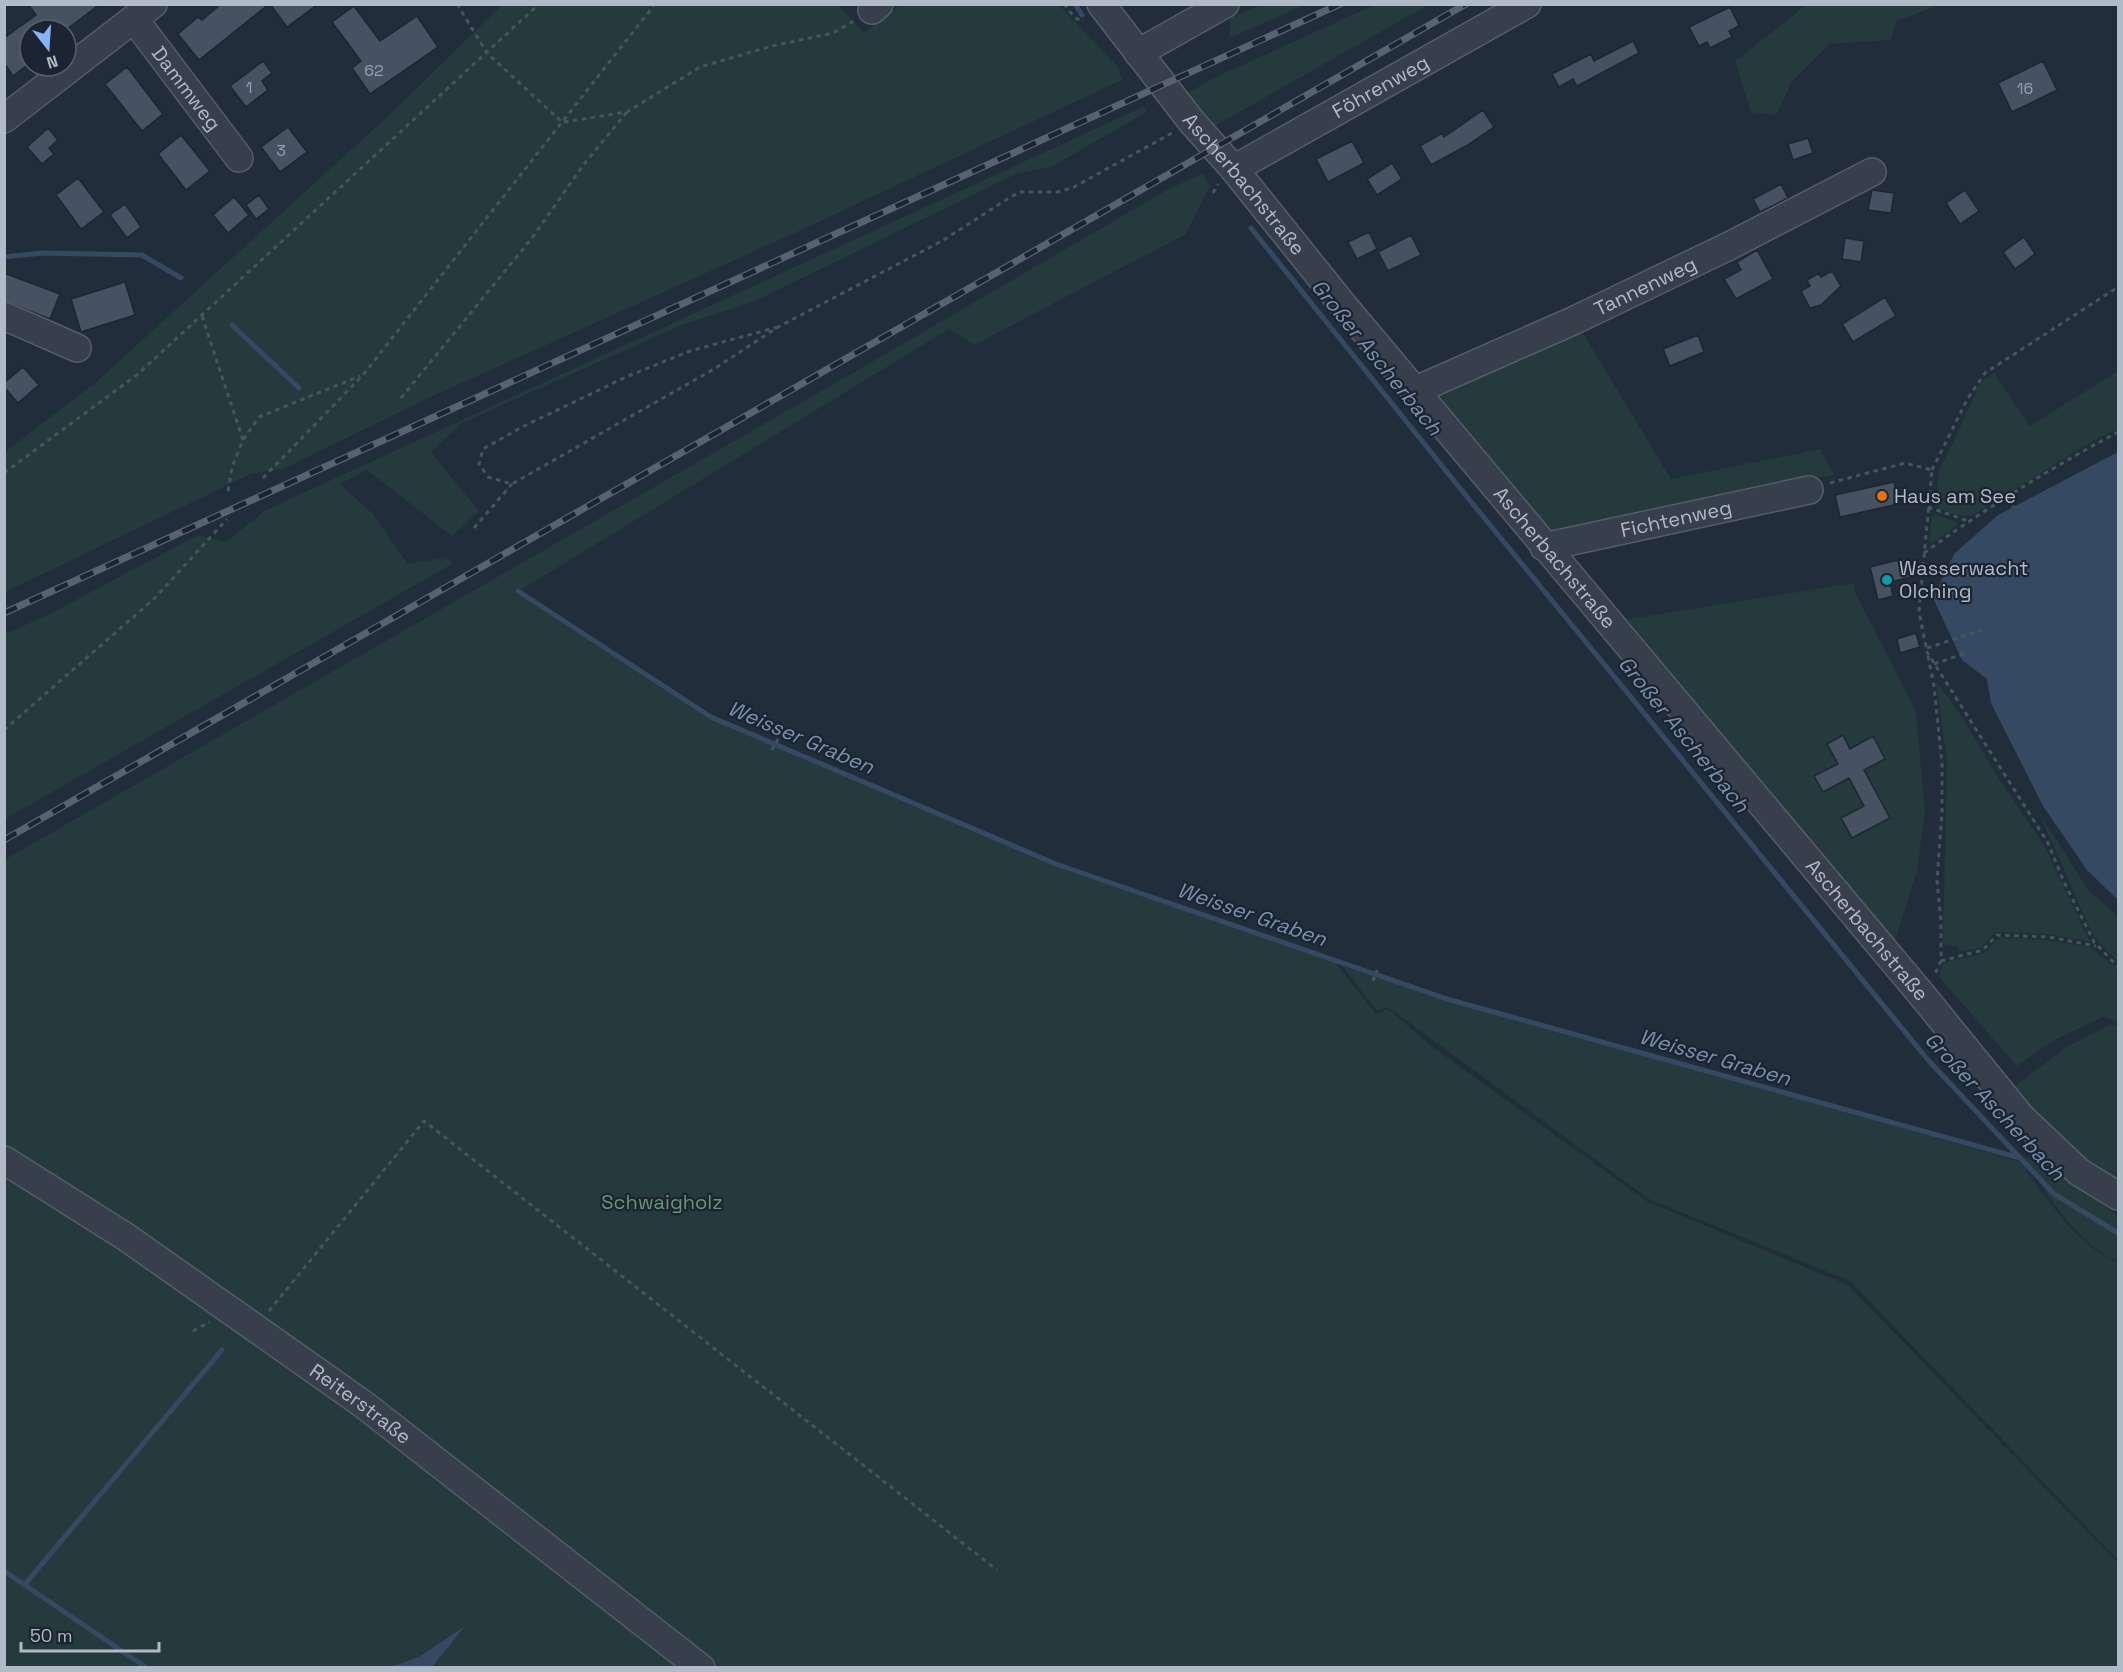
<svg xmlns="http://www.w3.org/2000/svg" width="2123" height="1672" font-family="'Space Grotesk',sans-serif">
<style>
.green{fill:#243a3c}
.water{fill:#364962}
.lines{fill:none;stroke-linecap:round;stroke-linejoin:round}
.stream{stroke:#364962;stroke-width:5}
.building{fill:#465262;stroke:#1d2632;stroke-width:1.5}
.minor-casing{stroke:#545d69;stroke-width:30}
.path{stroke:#425759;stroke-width:3;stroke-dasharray:4.5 4.5;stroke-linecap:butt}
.minor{stroke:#363f4b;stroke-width:27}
.rail-casing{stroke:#586372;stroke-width:7}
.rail{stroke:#1b2430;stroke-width:4.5;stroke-dasharray:14;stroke-linecap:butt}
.food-dot{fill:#e8710a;stroke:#1b2430;stroke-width:2}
.culture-dot{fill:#0f9aa8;stroke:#1b2430;stroke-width:2}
.labels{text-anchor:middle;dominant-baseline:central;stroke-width:4.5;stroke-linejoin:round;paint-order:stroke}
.number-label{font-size:16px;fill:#96a0ae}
.street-label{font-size:20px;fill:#b1bac7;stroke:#1b2430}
.poi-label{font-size:20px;fill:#b1bac7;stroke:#1b2430;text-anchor:start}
.park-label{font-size:20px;fill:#689872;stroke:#1b2430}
.water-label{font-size:21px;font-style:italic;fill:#7991af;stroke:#1b2430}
</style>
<rect width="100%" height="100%" fill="#222d3b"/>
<path class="green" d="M1264 4 1304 5 1230 38V18Z
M502 5H838L864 33 899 5H1059L1118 67 1122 80 799 231 422 401 283 469 251 474 5 592V452L95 383 386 118Z
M1374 5H1428L1211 128 1184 95 1214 78Z
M1805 5V4L1940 5 1896 21 1891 40 1829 44 1792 81 1776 115 1751 112 1735 61C1758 42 1783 25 1805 5Z
M1143 107 1147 112 1051 167 1016 174 753 302 682 325 462 423 431 452 479 511 452 536 367 470 340 484 373 514 408 564 448 557 452 564 5 819V634L48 615 198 535 226 542 266 510Z
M1203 173 1210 186 1186 234 974 345 949 329 519 591 711 717 1056 864 1333 960 1376 1014 1388 1009 1434 1048 1648 1202 1848 1285 2118 1563V1667H5L4 860 858 370 1167 190Z
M1575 320 1671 479 1820 449 1834 475 1547 534 1426 389Z
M2118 371V429L2096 439 1971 516 1955 515 1938 508 1937 485 1940 468 1953 443 1980 383 1994 373 2030 426Z
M1935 514 1956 522 1957 525 1933 543 1929 541 1932 517Z
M1854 583 1855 592 1916 712 1925 812 1917 871 1891 953 1616 621Z
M1936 681 1962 717 1995 773 2045 847 2090 942 2047 934 1995 932 1981 948 1959 951V947L1943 944 1947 761Z
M2039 813 2089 891 2118 916V962L2093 936Z
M2000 937 2047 940 2090 947 2118 970V1022L2103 1017 2056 1039 2017 1066 1939 977 1943 963 1984 953Z
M1342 966 2020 1162C2048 1200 2074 1243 2118 1263V1560L1850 1281 1649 1199 1388 1007 1377 1011Z
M2111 1024 2118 1026V1196L2003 1095 2067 1047Z
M2022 1158 2046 1162 2118 1216V1262C2074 1242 2050 1196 2022 1158Z"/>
<path class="water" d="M2118 452V900L2087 870 2043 806 1991 703 1987 679 1962 660 1933 598 1954 554 1998 515Z
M465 1626 432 1667H391L419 1657Z"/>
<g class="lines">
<path class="stream" d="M1075 4 1082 15
M1251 228 1459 487 1928 1060 2054 1194 2118 1233
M4 257 42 253 142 255 181 278
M232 325 299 388
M518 591 711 717 1056 864 1447 999 2020 1158
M4 1571 147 1668
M25 1584 222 1350"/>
</g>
<path class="building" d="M28 4H100L66 30H30V63L13 76 4 63V38L36 15Z
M221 4H269L199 60 178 34 198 17 202 20Z
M270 4H318L287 27Z
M354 6 380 41 417 16 438 47 370 94 352 68 361 61 332 22Z
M1730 7 1739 26 1729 31 1732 37 1710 48 1707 42 1699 46 1689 27Z
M1633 41 1639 53 1577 86 1573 79 1559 87 1552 74 1591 54 1594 61Z
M263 61 272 73 262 81 268 90 246 107 230 86Z
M2043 61 2057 90 2012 112 1998 83Z
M127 67 163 114 142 131 105 84Z
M1483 110 1494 127 1466 146 1431 165 1420 146 1442 133 1444 137Z
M288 127 307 152 280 172 261 147Z
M48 128 58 140 49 148 54 154 42 164 27 147Z
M181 135 210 171 186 190 158 154Z
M1808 138 1813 153 1793 160 1788 144Z
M1352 141 1364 163 1328 182 1316 159Z
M1392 163 1402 179 1377 195 1367 179Z
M78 178 104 212 81 229 56 195Z
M1781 184 1788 198 1760 212 1753 199Z
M1872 190 1894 193 1891 213 1868 210Z
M1965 190 1979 211 1960 224 1946 203Z
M259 195 269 209 256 219 246 205Z
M234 197 249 215 228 233 213 215Z
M125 204 141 227 127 238 110 215Z
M1369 232 1377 249 1357 259 1348 242Z
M1411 235 1421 255 1388 271 1378 252Z
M2024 237 2035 254 2015 269 2003 252Z
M1845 238 1864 241 1861 262 1842 259Z
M1757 250 1773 279 1736 299 1724 279 1741 270 1737 262Z
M1832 271 1841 286 1821 305 1810 308 1801 291 1810 286 1807 280 1819 273 1821 277Z
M4 273 60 294 50 319 4 301Z
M125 282 135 315 81 332 71 299Z
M1885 297 1896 316 1853 342 1842 324Z
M1698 335 1704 352 1670 366 1663 349Z
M23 367 39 385 18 403 4 387V383Z
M1894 482 1899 504 1840 517 1835 495Z
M1906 558 1911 577 1890 582 1893 596 1878 600 1870 567Z
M1916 633 1920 647 1900 653 1897 639Z
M1843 735 1850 749 1873 736 1885 759 1864 770 1890 818 1852 838 1841 818 1864 806 1849 778 1823 792 1814 776 1838 764 1827 744Z"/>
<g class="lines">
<g class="minor-casing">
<g id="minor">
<path id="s1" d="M1101 4 1192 122 1234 169 1343 305 1922 995 2021 1117 2079 1172 2118 1196"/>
<path d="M872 10 879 4"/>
<path id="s2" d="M134 19 239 158"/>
<path d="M1138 53 1225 4"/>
<path d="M4 119 153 4"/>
<path id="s3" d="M1234 169 1527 4"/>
<path d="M4 316 77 348"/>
<path id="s4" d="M1414 391 1575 320 1729 246 1872 172"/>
<path id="s5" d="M1544 547 1809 490"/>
<path id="s6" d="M4 1160 126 1237 363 1404 701 1668"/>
</g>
</g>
<path class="path" d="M457 4 487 53 562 122
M1064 4 1075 18 1084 21
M564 122 627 112 700 67 772 46 833 33 854 21
M1213 193 1218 184
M202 316 243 440
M778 327 690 351 626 377 522 427 483 449 479 464 488 477 512 484 714 369 778 327 942 241 1009 198 1020 192H1058L1074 187 1172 133
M401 398 532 238 584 164 627 112
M1932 470 1968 398 1985 373 2118 287
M4 473 138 374 539 4
M263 478 363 375 655 4
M1830 483 1905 463 1932 470 1919 612 1927 652 2048 843 2063 880 2094 942 2118 967
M228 491 232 467 243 440 259 417 360 376
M2008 498 2013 507
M1928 507 1968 521
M474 528 512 484
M1924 553C1986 508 2051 468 2118 432
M1927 648 1982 630
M1928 656 1934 686 1942 764V811L1937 881 1941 921V961L1934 976
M1934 664 1966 653
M4 730 154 599 227 519
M772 750 778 739
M1941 961 1983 950 1997 935 2049 937 2096 946
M1373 981 1377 970
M269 1311 424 1121 997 1570
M193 1331 210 1322"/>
<use href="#minor" class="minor"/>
<g class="rail-casing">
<path id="rail" d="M4 613 1340 4
M4 840 1466 4"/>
</g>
<use href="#rail" class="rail"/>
</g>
<circle class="food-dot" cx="1882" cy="496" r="6"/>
<circle class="culture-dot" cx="1887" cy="580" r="6"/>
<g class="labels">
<g class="number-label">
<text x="374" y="70">62</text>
<text x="249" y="87">1</text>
<text x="2025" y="88">16</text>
<text x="281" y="150">3</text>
</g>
<g class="street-label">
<text stroke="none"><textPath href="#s3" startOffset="168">Föhrenweg</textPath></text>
<text stroke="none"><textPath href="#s2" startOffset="87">Dammweg</textPath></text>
<text stroke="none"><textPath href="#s1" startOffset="230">Ascherbachstraße</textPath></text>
<text stroke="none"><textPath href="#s4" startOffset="254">Tannenweg</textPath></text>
<text stroke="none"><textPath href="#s5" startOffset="135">Fichtenweg</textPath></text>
<text stroke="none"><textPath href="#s1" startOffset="716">Ascherbachstraße</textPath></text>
<text stroke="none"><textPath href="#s1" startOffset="1202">Ascherbachstraße</textPath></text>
<text stroke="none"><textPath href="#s6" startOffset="432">Reiterstraße</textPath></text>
</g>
<g class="poi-label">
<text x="1894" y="496">Haus am See</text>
<text x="1899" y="568">Wasserwacht<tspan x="1899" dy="23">Olching</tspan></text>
</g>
<g class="park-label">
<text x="662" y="1202">Schwaigholz</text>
</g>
<g class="water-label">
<text transform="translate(1377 357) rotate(51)">Großer Ascherbach</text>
<text transform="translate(1684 734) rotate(51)">Großer Ascherbach</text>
<text transform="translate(801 737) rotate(23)">Weisser Graben</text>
<text transform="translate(1252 914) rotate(19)">Weisser Graben</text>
<text transform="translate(1715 1057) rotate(16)">Weisser Graben</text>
<text transform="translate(1995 1106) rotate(47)">Großer Ascherbach</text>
</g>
</g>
<rect width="2123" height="1672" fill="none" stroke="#b1bac7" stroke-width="12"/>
<g transform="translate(48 48) rotate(163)"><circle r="28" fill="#1b2430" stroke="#57606c" stroke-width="1.5"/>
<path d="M0-4.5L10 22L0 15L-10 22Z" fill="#86b4f7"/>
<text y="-9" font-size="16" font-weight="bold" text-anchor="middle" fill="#b1bac7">N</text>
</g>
<path d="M21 1642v9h138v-9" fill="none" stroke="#b1bac7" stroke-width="3"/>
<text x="30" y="1642" font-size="18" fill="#b1bac7" stroke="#1b2430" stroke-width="4.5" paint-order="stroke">50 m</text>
</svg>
